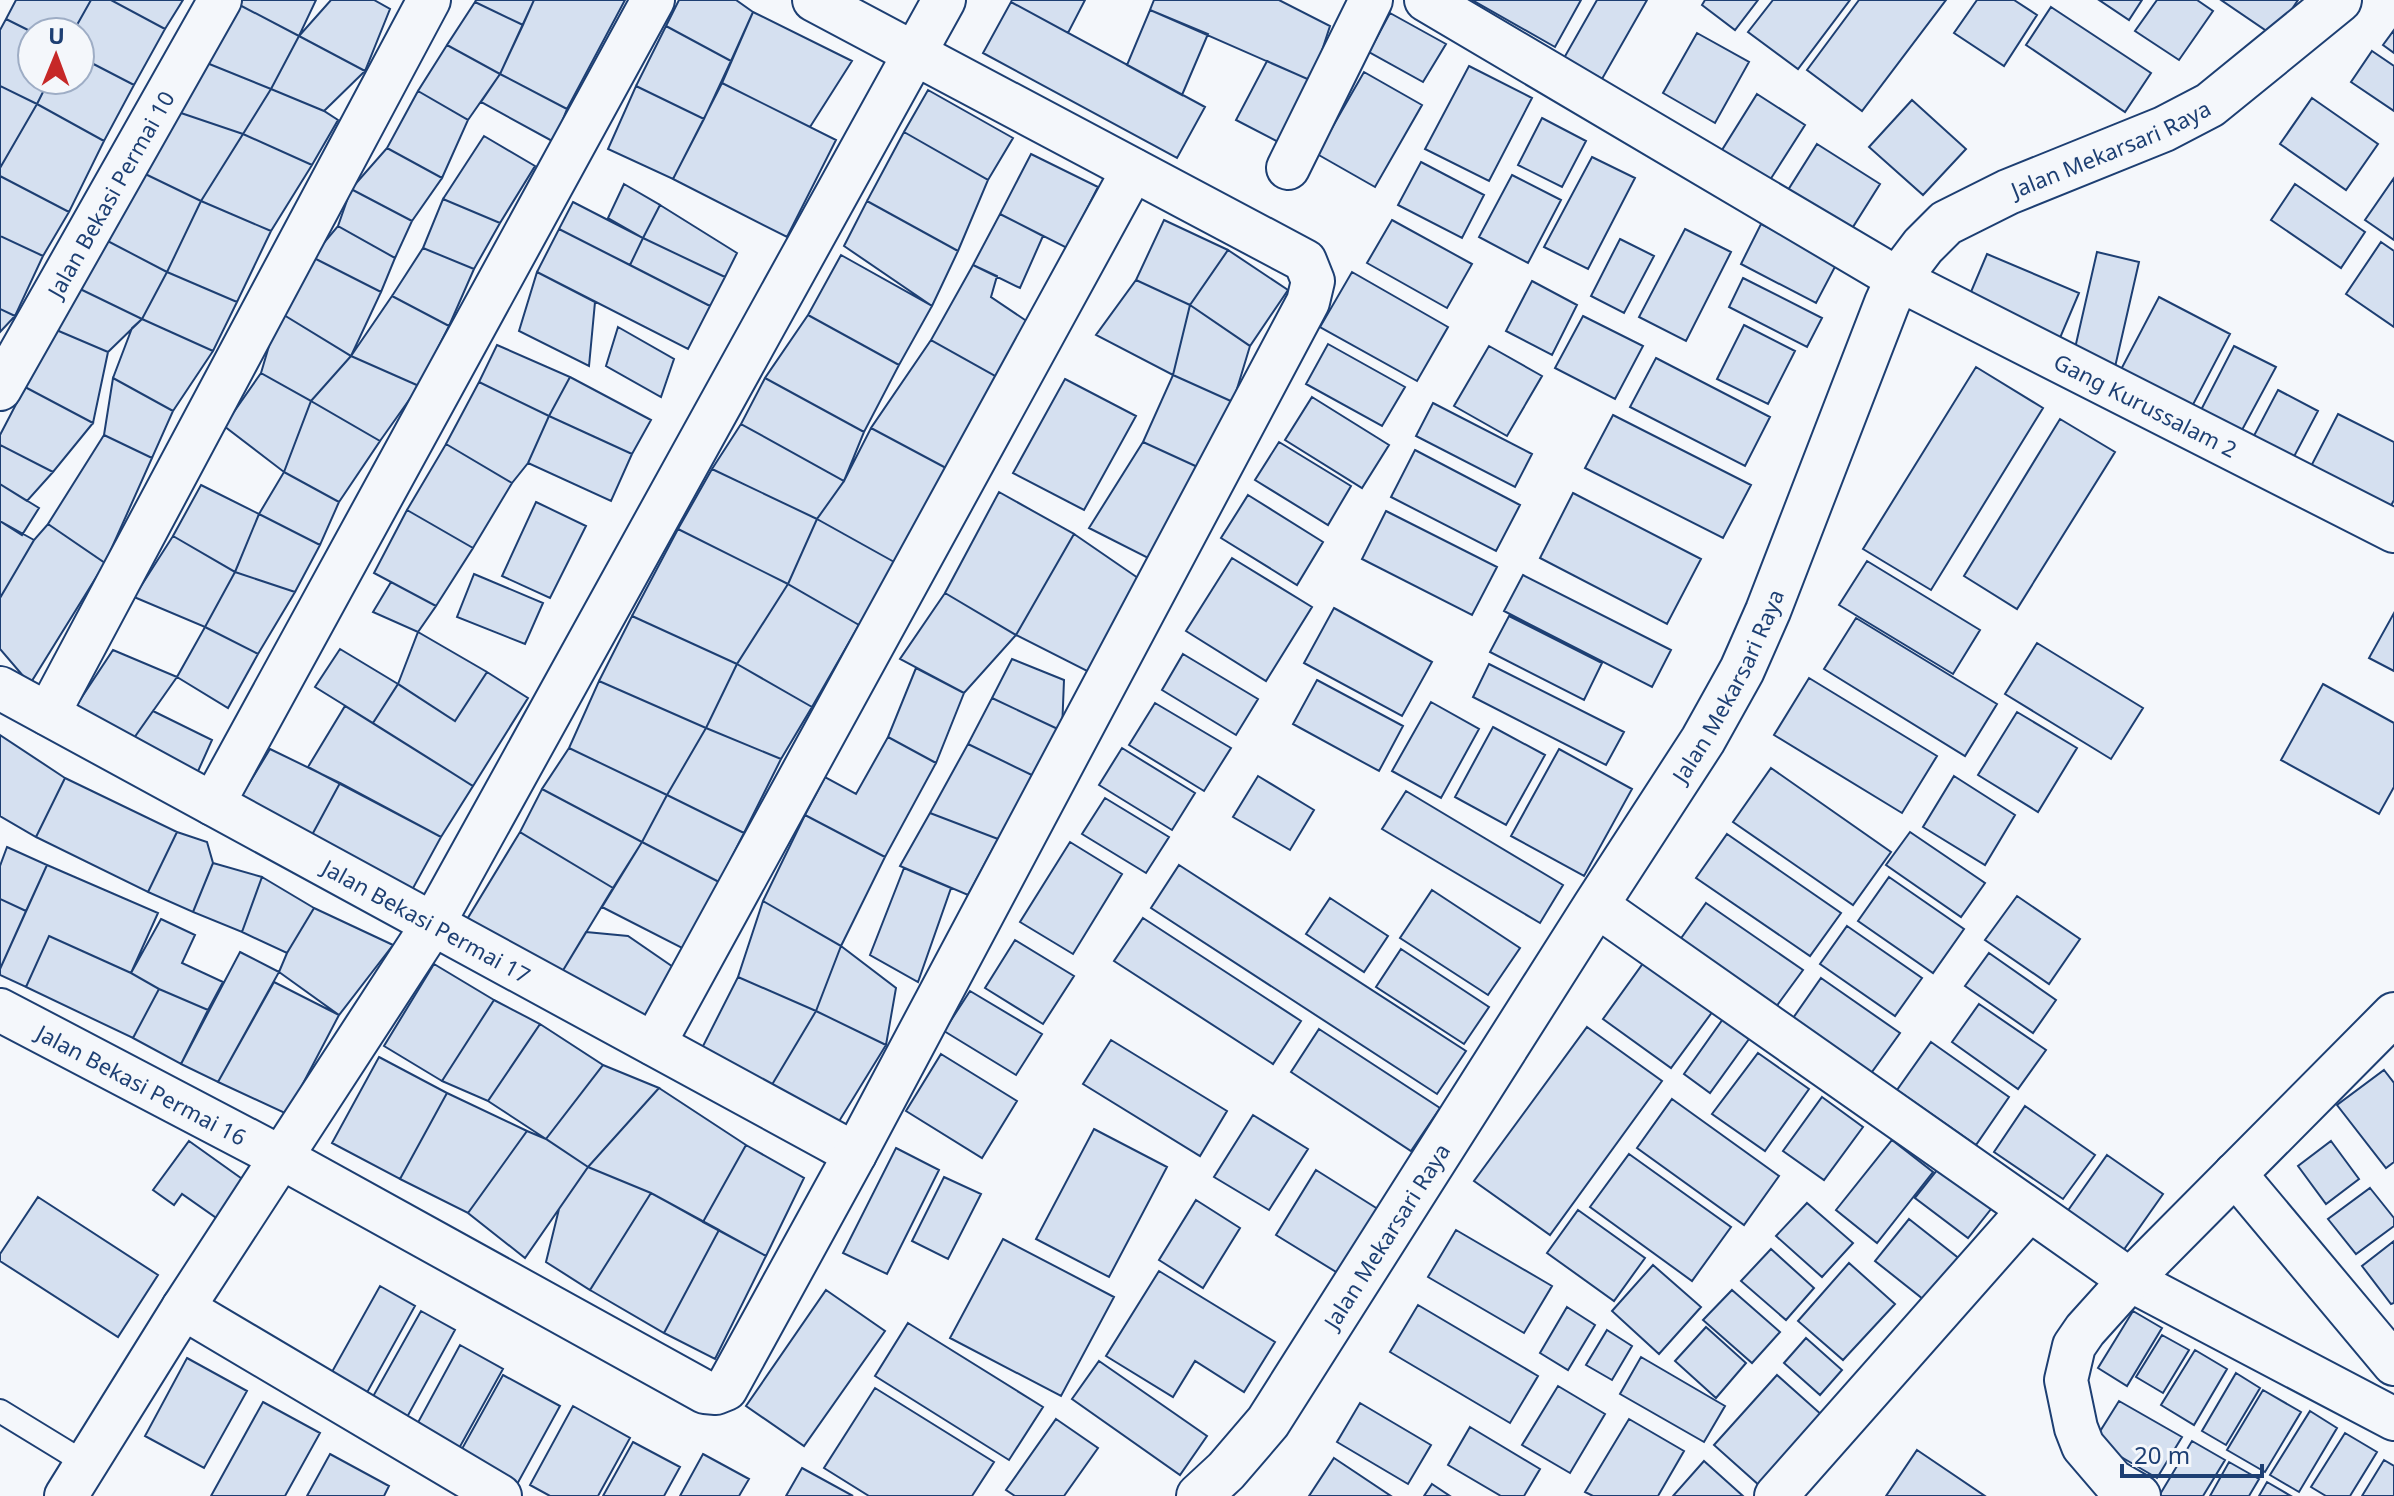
<svg xmlns="http://www.w3.org/2000/svg" width="2394" height="1496" font-family="'Noto Sans',sans-serif">
<style>
.building{fill:#d5e0f0;stroke:#1d3f73;stroke-width:2}
.lines{fill:none;stroke-linecap:round;stroke-linejoin:round}
.lane-casing{stroke:#1d3f73;stroke-width:26}
.street-casing{stroke:#1d3f73;stroke-width:46}
.secondary-casing{stroke:#1d3f73;stroke-width:48}
.lane{stroke:#f4f7fb;stroke-width:22}
.street{stroke:#f4f7fb;stroke-width:42}
.secondary{stroke:#f4f7fb;stroke-width:44}
.labels{text-anchor:middle;dominant-baseline:central;stroke-width:6;stroke-linejoin:round;paint-order:stroke}
.street-label{font-size:22px;fill:#1d3f73;stroke:#f4f7fb}
</style>
<rect width="100%" height="100%" fill="#f4f7fb"/>
<path class="building" d="M16 0H91L73 32H32L6 19Z
M91 0H111L165 29 134 85 80 57V32H73Z
M111 0H183L165 29Z
M236 0H316L299 36 234 2Z
M331 0H374L390 9 365 71 299 36Z
M476 0H534L523 25 475 2Z
M534 0H625L567 109 500 74Z
M679 0H736L753 12 731 61 666 26Z
M1012 0H1085L1068 33 1011 2Z
M1154 0H1279L1330 26 1312 81 1150 10Z
M1472 0H1581L1555 47Z
M1597 0H1647L1602 79 1564 58Z
M1705 0H1758L1735 30 1702 5Z
M1773 0H1850L1798 69 1748 32Z
M1859 0H1946L1862 111 1807 70Z
M1977 0H2014L2037 15 2004 66 1954 33Z
M2099 0H2142L2129 20Z
M2157 0H2197L2213 11 2179 60 2135 31Z
M2221 0H2298L2274 36Z
M234 2 299 36 271 89 197 59Z
M475 2 523 25 500 74 447 45Z
M1011 2 1205 107 1177 158 983 53Z
M2051 7 2151 73 2125 112 2026 45Z
M1150 10 1208 34 1182 95 1127 65Z
M753 12 852 61 810 127 722 83Z
M1390 13 1446 44 1423 82 1369 52Z
M6 19 32 32V80H49L37 104 0 86V30Z
M666 26 731 61 704 119 636 86Z
M2394 30V53L2383 45Z
M1697 33 1749 62 1715 123 1663 93Z
M299 36 365 71 324 111 271 89Z
M447 45 500 74 468 120 418 91Z
M2372 51 2394 66V111L2351 82Z
M80 57 134 85 104 141 37 104 49 80H80Z
M197 59 271 89 243 134 178 112Z
M1267 61 1312 81 1286 146 1236 120Z
M1469 66 1532 98 1489 181 1425 149Z
M1364 72 1422 105 1375 187 1317 154Z
M500 74 567 109 554 142 481 102Z
M722 83 836 140 787 237 673 179Z
M0 86 37 104 0 168Z
M636 86 704 119 673 179 608 149Z
M271 89 324 111 338 120 312 165 243 134Z
M928 90 1013 138 988 180 904 132Z
M418 91 468 120 442 178 387 148Z
M1757 94 1805 125 1770 180 1722 150Z
M2312 98 2378 144 2346 190 2280 144Z
M1912 100 1966 149 1923 195 1869 147Z
M37 104 104 141 69 212 0 176V168Z
M178 112 243 134 201 201 137 170Z
M1542 118 1586 141 1562 187 1518 165Z
M904 132 988 180 958 251 867 201Z
M243 134 312 165 271 231 201 201Z
M484 136 535 166 500 223 443 199Z
M1817 144 1880 184 1846 238 1783 198Z
M387 148 442 178 412 221 351 189Z
M1031 154 1098 187 1067 248 1000 214Z
M1592 157 1635 178 1588 269 1544 247Z
M1421 162 1484 195 1462 238 1398 205Z
M137 170 201 201 167 272 100 237Z
M1512 175 1561 200 1528 263 1479 237Z
M0 176 69 212 43 256 0 236Z
M2394 178V240L2365 220Z
M624 184 660 205 643 238 608 218Z
M2295 184 2365 232 2341 268 2271 220Z
M351 189 412 221 395 258 338 226Z
M443 199 500 223 474 269 423 248Z
M201 201 271 231 237 302 167 272Z
M867 201 958 251 932 306 844 246Z
M573 202 643 238 630 265 559 229Z
M660 205 737 253 725 277 643 238Z
M1000 214 1043 236 1020 288 973 265Z
M1164 220 1228 250 1190 305 1136 280Z
M1392 220 1472 264 1447 308 1367 263Z
M1761 224 1837 263 1816 303 1741 264Z
M338 226 395 258 381 292 312 257Z
M559 229 710 306 688 349 537 272Z
M1685 229 1731 252 1686 341 1639 317Z
M0 236 43 256 15 316 0 309Z
M100 237 167 272 142 319 76 287Z
M643 238 725 277 710 306 630 265Z
M1620 239 1654 256 1624 313 1591 296Z
M2381 242 2394 251V327L2346 294Z
M423 248 474 269 449 326 392 296Z
M1228 250 1288 290 1250 346 1190 305Z
M2097 252 2139 262 2115 367 2073 357Z
M1987 254 2079 293 2057 345 1965 306Z
M841 255 932 306 899 365 808 315Z
M312 257 381 292 351 356 279 312Z
M973 265 997 276 991 297 1028 322 999 378 931 340Z
M167 272 237 302 213 351 142 319Z
M537 272 595 302 589 366 519 331Z
M1352 272 1448 327 1417 381 1320 327Z
M1743 278 1822 318 1807 347 1729 307Z
M1136 280 1190 305 1173 375 1096 335Z
M1532 281 1577 305 1552 355 1506 331Z
M76 287 142 319 108 352 54 329Z
M392 296 449 326 419 386 351 356Z
M2159 297 2230 334 2187 416 2116 379Z
M1190 305 1250 346 1233 402 1173 375Z
M0 309 15 316 0 332Z
M279 312 351 356 311 401 261 373Z
M808 315 899 365 864 432 765 378Z
M1583 316 1643 346 1615 399 1555 368Z
M142 319 213 351 173 411 113 378 132 328Z
M1744 325 1795 351 1768 404 1717 379Z
M618 327 674 359 661 397 606 366Z
M54 329 108 352 93 423 25 387Z
M931 340 999 378 946 468 871 428Z
M1328 344 1405 387 1382 426 1306 384Z
M497 345 570 377 549 416 479 382Z
M1489 346 1542 376 1507 436 1454 406Z
M2234 346 2276 367 2242 430 2201 410Z
M351 356 419 386 380 441 311 401Z
M1656 358 1770 417 1745 466 1630 407Z
M1976 367 2043 408 1931 590 1863 549Z
M261 373 311 401 284 472 224 426Z
M1173 375 1233 402 1202 469 1143 442Z
M570 377 651 420 632 454 549 416Z
M113 378 173 411 152 458 104 435Z
M765 378 864 432 844 481 741 424Z
M1065 379 1136 416 1084 510 1013 473Z
M479 382 549 416 528 463 512 483 446 444Z
M25 387 93 423 53 472 0 445V435Z
M2278 390 2318 411 2288 468 2248 447Z
M1312 397 1389 445 1362 488 1285 440Z
M311 401 380 441 339 502 284 472Z
M1433 403 1532 454 1515 487 1416 436Z
M2338 414 2394 442V500L2386 515 2307 474Z
M1613 415 1751 485 1723 538 1585 468Z
M549 416 632 454 611 501 528 463Z
M2060 419 2115 452 2017 609 1964 576Z
M741 424 844 481 817 519 712 469Z
M871 428 946 468 896 563 817 519 844 481Z
M104 435 152 458 105 563 48 524Z
M1143 442 1202 469 1154 561 1089 528Z
M1279 442 1351 486 1328 525 1255 480Z
M446 444 512 483 473 548 407 510Z
M0 445 53 472 27 501 0 484Z
M1415 450 1520 505 1496 551 1391 497Z
M712 469 817 519 788 584 678 529Z
M284 472 339 502 320 545 259 514Z
M0 484 39 508 22 535 0 521Z
M201 485 259 514 235 572 173 536Z
M999 492 1074 534 1016 635 945 593Z
M1573 493 1701 559 1667 624 1540 558Z
M1248 495 1323 542 1297 585 1221 538Z
M536 502 586 526 550 598 502 576Z
M407 510 473 548 436 606 374 573Z
M1386 511 1497 567 1472 615 1362 559Z
M259 514 320 545 295 592 235 572Z
M817 519 896 563 859 625 788 584Z
M0 521 34 540 0 598Z
M48 524 105 563 30 684 0 649V598L34 540Z
M678 529 788 584 737 664 632 616Z
M1074 534 1138 578 1091 673 1016 635Z
M173 536 235 572 205 627 134 597Z
M1232 558 1312 607 1266 681 1186 631Z
M1867 561 1980 630 1953 674 1839 605Z
M235 572 295 592 258 654 205 627Z
M474 574 543 603 525 644 457 617Z
M1523 575 1671 650 1652 687 1504 611Z
M391 582 436 606 418 632 373 612Z
M788 584 859 625 812 707 737 664Z
M945 593 1016 635 964 693 900 659Z
M1334 608 1432 662 1402 716 1304 663Z
M2394 613V671L2369 658Z
M632 616 737 664 706 728 599 681Z
M1509 616 1602 663 1584 700 1490 652Z
M1856 618 1997 704 1965 756 1824 669Z
M205 627 258 654 228 708 177 677Z
M418 632 487 672 455 721 398 684Z
M2037 643 2143 708 2111 759 2005 694Z
M340 649 398 684 373 723 315 687Z
M113 650 177 677 127 748 72 712Z
M1183 654 1258 699 1236 735 1162 690Z
M1012 659 1064 680 1062 731 992 698Z
M737 664 812 707 781 759 706 728Z
M1489 664 1624 732 1606 765 1473 697Z
M916 668 964 693 936 763 888 737Z
M487 672 528 698 473 786 373 723 398 684 455 721Z
M1809 678 1937 756 1902 813 1774 735Z
M1317 680 1403 726 1379 771 1293 724Z
M599 681 706 728 667 795 569 748Z
M2323 684 2394 723V787L2379 814 2281 760Z
M992 698 1062 731 1038 778 968 744Z
M1431 702 1479 729 1441 798 1392 771Z
M1155 703 1231 748 1204 791 1129 745Z
M345 706 473 786 441 837 308 767Z
M153 711 212 740 190 789 127 748Z
M2017 712 2077 748 2038 812 1978 775Z
M1493 727 1545 755 1506 825 1455 797Z
M706 728 781 759 744 833 667 795Z
M0 735 65 778 36 837 0 816Z
M888 737 936 763 885 857 805 815 825 777 856 794Z
M968 744 1038 778 998 839 930 813Z
M569 748 667 795 642 842 542 789Z
M1122 748 1195 793 1172 830 1099 785Z
M270 749 340 783 306 846 236 805Z
M1559 749 1632 789 1584 876 1511 836Z
M1771 768 1891 852 1853 905 1733 822Z
M1258 776 1314 810 1290 850 1233 817Z
M1954 776 2015 815 1985 865 1923 827Z
M65 778 177 832 148 892 36 837Z
M340 783 441 837 406 901 306 846Z
M542 789 642 842 613 888 520 832Z
M1406 791 1563 885 1540 923 1382 829Z
M667 795 744 833 719 882 642 842Z
M1105 798 1169 837 1146 873 1082 834Z
M930 813 998 839 968 895 900 866Z
M805 815 885 857 841 946 763 901Z
M177 832 207 842 213 863 193 912 148 892Z
M520 832 613 888 556 982 463 926Z
M1910 832 1985 883 1961 917 1886 865Z
M1727 834 1841 913 1810 956 1696 878Z
M642 842 719 882 684 949 602 907Z
M1070 842 1122 874 1073 954 1020 922Z
M7 847 47 865 26 911 0 899V866Z
M213 863 262 877 242 932 193 912Z
M47 865 158 913 131 973 49 936 26 987 0 975V969Z
M1179 865 1466 1051 1437 1094 1151 908Z
M904 868 951 888 918 982 870 955Z
M262 877 314 908 287 953 242 932Z
M1889 877 1964 929 1933 973 1858 921Z
M1432 890 1520 948 1488 995 1400 938Z
M2017 896 2080 939 2049 984 1985 940Z
M1330 898 1388 936 1364 972 1306 934Z
M0 899 26 911 0 969Z
M763 901 841 946 816 1011 738 977Z
M1706 903 1803 970 1773 1011 1677 944Z
M314 908 393 945 339 1015 279 972 287 953Z
M1143 918 1301 1021 1273 1064 1114 961Z
M161 919 195 935 182 963 223 982 208 1010 159 989 131 973Z
M1847 926 1922 978 1895 1016 1820 964Z
M586 932 628 936 676 969 641 1021 556 982Z
M49 936 131 973 159 989 133 1038 26 987Z
M1015 940 1074 976 1043 1024 985 988Z
M841 946 896 988 886 1045 816 1011Z
M1401 949 1489 1007 1464 1044 1376 987Z
M240 952 279 972 218 1082 181 1064Z
M1989 953 2056 1000 2033 1033 1965 986Z
M1644 962 1713 1011 1671 1068 1603 1019Z
M434 964 494 1000 442 1081 384 1046Z
M738 977 816 1011 770 1088 702 1048Z
M1821 978 1900 1033 1869 1076 1791 1021Z
M274 982 339 1015 287 1114 218 1082Z
M159 989 208 1010 181 1064 133 1038Z
M970 991 1042 1034 1016 1075 944 1031Z
M494 1000 540 1024 488 1101 442 1081Z
M1979 1004 2046 1050 2018 1089 1952 1042Z
M816 1011 886 1045 838 1123 770 1088Z
M1723 1019 1749 1039 1710 1093 1684 1074Z
M540 1024 603 1065 546 1139 488 1101Z
M1587 1027 1662 1081 1550 1235 1474 1181Z
M1319 1029 1440 1108 1411 1151 1291 1072Z
M1111 1040 1227 1111 1200 1156 1083 1084Z
M1931 1042 2009 1097 1976 1145 1897 1090Z
M1758 1053 1809 1089 1765 1151 1712 1114Z
M941 1054 1017 1101 982 1158 906 1111Z
M379 1057 447 1093 400 1179 332 1143Z
M603 1065 659 1088 588 1167 546 1139Z
M2384 1070 2394 1083V1162L2386 1168 2337 1105Z
M659 1088 746 1145 703 1222 651 1193 588 1167Z
M447 1093 527 1131 468 1213 400 1179Z
M1822 1097 1863 1127 1824 1180 1783 1151Z
M1672 1099 1779 1176 1744 1225 1637 1148Z
M2025 1106 2095 1155 2063 1199 1994 1152Z
M1253 1115 1308 1149 1269 1210 1214 1177Z
M1094 1129 1167 1167 1109 1277 1036 1239Z
M527 1131 546 1139 588 1167 525 1258 468 1213Z
M1892 1140 1933 1172 1877 1243 1836 1210Z
M189 1141 252 1186 225 1224 182 1194 174 1205 153 1190Z
M2331 1141 2359 1179 2326 1204 2298 1166Z
M746 1145 804 1178 766 1256 703 1222Z
M896 1148 939 1170 887 1274 843 1253Z
M1629 1154 1731 1227 1692 1281 1590 1207Z
M2107 1155 2163 1194 2118 1258 2062 1219Z
M1942 1164 1995 1204 1968 1238 1915 1198Z
M588 1167 651 1193 590 1290 546 1262 559 1209Z
M1316 1170 1381 1211 1341 1275 1276 1235Z
M944 1177 981 1194 948 1259 912 1241Z
M2370 1188 2394 1218V1226L2356 1254 2328 1219Z
M651 1193 719 1230 664 1333 590 1290Z
M38 1197 158 1275 118 1337 0 1261V1254Z
M1196 1200 1240 1228 1203 1288 1159 1260Z
M1807 1203 1853 1243 1822 1277 1776 1236Z
M1578 1210 1645 1258 1614 1301 1547 1253Z
M1909 1219 1961 1260 1928 1303 1875 1261Z
M719 1230 766 1256 715 1359 664 1333Z
M1456 1230 1552 1286 1524 1333 1428 1277Z
M1003 1239 1114 1297 1061 1396 950 1338Z
M2394 1241V1303L2391 1304 2362 1266Z
M1771 1249 1814 1288 1786 1320 1741 1281Z
M1849 1263 1895 1304 1843 1360 1798 1321Z
M1653 1265 1701 1307 1659 1354 1612 1311Z
M1159 1271 1275 1342 1244 1392 1195 1361 1173 1397 1106 1356Z
M380 1286 415 1306 364 1398 328 1379Z
M826 1290 885 1331 804 1446 746 1406Z
M1732 1290 1780 1332 1752 1363 1703 1320Z
M1418 1305 1538 1376 1510 1423 1390 1352Z
M1567 1307 1595 1325 1568 1370 1540 1353Z
M421 1311 455 1330 406 1419 371 1400Z
M2133 1311 2162 1328 2127 1386 2098 1368Z
M908 1323 1043 1407 1009 1460 875 1376Z
M1706 1327 1746 1363 1716 1398 1675 1361Z
M1607 1330 1632 1346 1612 1380 1586 1365Z
M2162 1335 2189 1350 2163 1393 2136 1377Z
M1806 1338 1842 1370 1820 1395 1784 1363Z
M460 1345 503 1369 457 1452 415 1428Z
M2195 1350 2227 1369 2194 1425 2161 1405Z
M1641 1357 1725 1406 1704 1442 1620 1394Z
M187 1358 247 1391 204 1468 145 1436Z
M1099 1361 1207 1436 1180 1475 1072 1399Z
M2236 1373 2260 1388 2226 1445 2202 1431Z
M503 1375 560 1406 515 1488 458 1456Z
M1777 1375 1823 1416 1760 1486 1714 1445Z
M1558 1386 1605 1414 1570 1473 1522 1445Z
M875 1388 994 1462 972 1496H869L824 1468Z
M2263 1390 2301 1412 2265 1472 2227 1450Z
M2119 1401 2182 1437 2157 1478 2094 1441Z
M263 1402 320 1433 285 1496H211Z
M1360 1403 1431 1445 1408 1484 1337 1442Z
M573 1406 630 1438 598 1496H550L530 1485Z
M2310 1411 2337 1428 2299 1492 2270 1475Z
M1056 1419 1098 1448 1064 1496H1015L1006 1490Z
M1629 1419 1684 1451 1658 1496H1593L1585 1492Z
M1470 1427 1540 1469 1524 1496H1501L1448 1465Z
M2345 1433 2377 1452 2350 1496H2326L2311 1487Z
M2192 1441 2225 1460 2203 1496H2159Z
M633 1442 680 1467 664 1496H603Z
M1917 1450 1985 1496H1886Z
M330 1454 389 1486 384 1496H307Z
M703 1454 749 1479 739 1496H680Z
M1334 1458 1391 1496H1309Z
M2384 1460 2394 1466V1496H2362Z
M1704 1461 1743 1496H1673Z
M2229 1462 2259 1479 2249 1496H2210Z
M802 1468 853 1496H786Z
M2267 1482 2291 1496H2259Z
M1432 1484 1450 1496H1424Z"/>
<g class="lines">
<g class="lane-casing">
<path id="lane" d="M0 1411 85 1463"/>
</g>
<g class="street-casing">
<g id="street">
<path id="s1" d="M1426 0 1898 279 2394 531"/>
<path d="M1288 168 1371 0"/>
<path id="s2" d="M0 389 220 0"/>
<path id="s3" d="M0 688 855 1154"/>
<path d="M48 714 429 0"/>
<path d="M213 804 653 0"/>
<path d="M1596 905 2130 1280 2394 1419"/>
<path id="s4" d="M0 1010 282 1158 705 1392 716 1393 726 1389 855 1154 1308 302 1313 281 1305 261 814 0"/>
<path d="M654 1044 1133 170"/>
<path d="M2235 1174 2394 1364"/>
<path d="M183 1308 500 1496"/>
<path d="M66 1496 183 1308 433 924 944 0"/>
<path d="M1776 1496 2029 1210"/>
<path d="M2139 1496 2113 1481 2083 1446 2076 1428 2066 1380 2074 1346 2085 1330 2130 1280 2394 1014"/>
</g>
</g>
<g class="secondary-casing">
<g id="secondary">
<path id="s5" d="M1199 1496 1226 1471 1268 1422 1596 905 1703 740 1742 670 1768 611 1887 303 1898 279 1923 246 1946 223 2008 192 2164 129 2210 105 2339 0"/>
</g>
</g>
<use href="#lane" class="lane"/>
<use href="#street" class="street"/>
<use href="#secondary" class="secondary"/>
</g>
<g class="labels">
<g class="street-label">
<text stroke="none"><textPath href="#s5" startOffset="1666">Jalan Mekarsari Raya</textPath></text>
<text stroke="none"><textPath href="#s2" startOffset="224">Jalan Bekasi Permai 10</textPath></text>
<text stroke="none"><textPath href="#s1" startOffset="826">Gang Kurussalam 2</textPath></text>
<text stroke="none"><textPath href="#s5" startOffset="970">Jalan Mekarsari Raya</textPath></text>
<text stroke="none"><textPath href="#s3" startOffset="486">Jalan Bekasi Permai 17</textPath></text>
<text stroke="none"><textPath href="#s4" startOffset="160">Jalan Bekasi Permai 16</textPath></text>
<text stroke="none"><textPath href="#s5" startOffset="322">Jalan Mekarsari Raya</textPath></text>
</g>
</g>
<g transform="translate(56 56) rotate(1)"><circle r="38" fill="#f4f7fb" stroke="#9eadc5" stroke-width="2"/>
<path d="M0-6L14 30L0 20L-14 30Z" fill="#c62828"/>
<text y="-12" font-size="22" font-weight="bold" text-anchor="middle" fill="#1d3f73">U</text>
</g>
<path d="M2122 1464v12h140v-12" fill="none" stroke="#1d3f73" stroke-width="4"/>
<text x="2134" y="1464" font-size="24" fill="#1d3f73" stroke="#f4f7fb" stroke-width="6" paint-order="stroke">20 m</text>
</svg>
